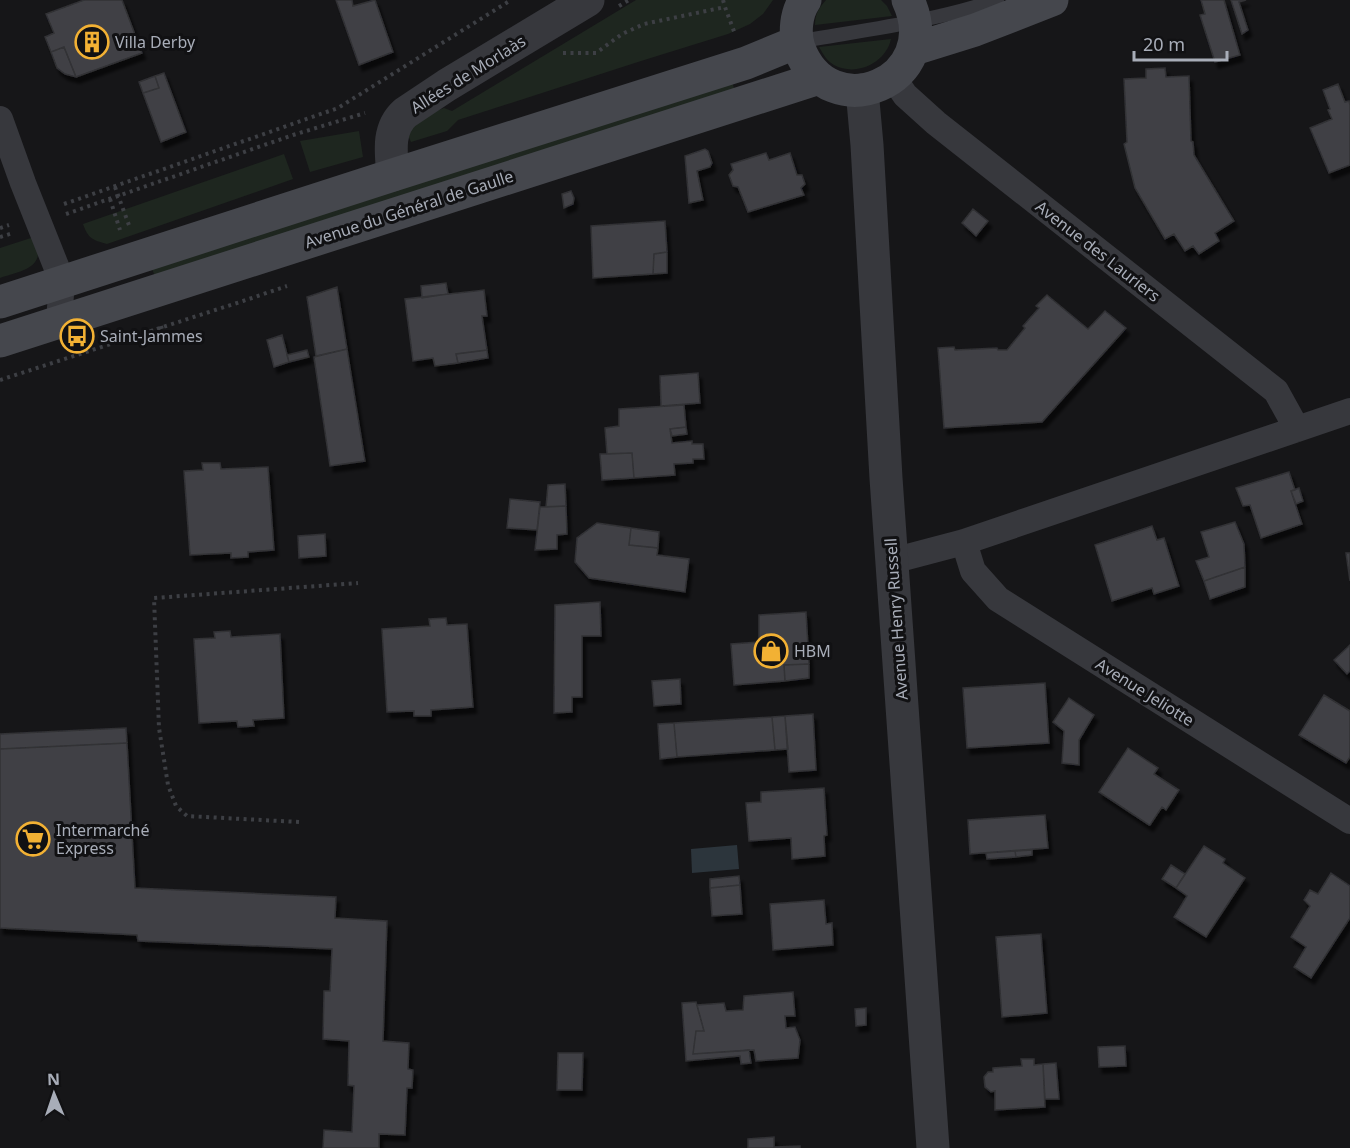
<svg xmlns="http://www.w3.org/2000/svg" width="1350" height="1148" font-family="'Noto Sans',sans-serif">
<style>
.green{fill:#1e261f}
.water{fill:#2c353c}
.building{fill:#404145;stroke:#303034;stroke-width:1.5;filter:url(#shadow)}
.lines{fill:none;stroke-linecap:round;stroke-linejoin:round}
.path{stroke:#3d3f44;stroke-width:4;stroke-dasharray:3 4.5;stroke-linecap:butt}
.service{stroke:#37383d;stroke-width:14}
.minor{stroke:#37383d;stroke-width:26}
.tertiary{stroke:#37383d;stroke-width:33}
.secondary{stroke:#45474d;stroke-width:33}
.labels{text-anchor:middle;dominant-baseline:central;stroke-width:6;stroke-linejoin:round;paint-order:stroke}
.poi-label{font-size:16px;fill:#a8adb8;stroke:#111113;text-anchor:start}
.street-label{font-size:16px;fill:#a8adb8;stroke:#111113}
</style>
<defs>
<filter id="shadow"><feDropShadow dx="3.5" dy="6" stdDeviation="1.5" flood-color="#0009"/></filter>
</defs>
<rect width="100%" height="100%" fill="#161618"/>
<path class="green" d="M636 0H773L763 14 750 24 728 34 641 61 458 120 447 131 411 142 407 133 416 119 444 108 452 111Z
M826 0H881L887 6 892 16 815 25C815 14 819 8 826 0Z
M891 39C886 63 856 77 834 65 827 61 823 54 819 47Z
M730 77 737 96 157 281 149 262Z
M359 131 363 157 310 172 300 141Z
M284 154 293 179 107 244C92 240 88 238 83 224Z
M34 237C35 242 38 247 38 252 39 270 13 273 0 278V248Z"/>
<path class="water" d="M737 845 739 869 692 873 691 849Z"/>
<path class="building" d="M84 0H122L142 53 76 77 64 47 51 52 45 37 54 33 46 14Z
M336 0H352L353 6 375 0 393 52 359 65Z
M1201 0H1224L1240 55 1215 62 1200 15 1205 14Z
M1231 0H1246L1239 2 1248 30 1242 34Z
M64 47 76 77 65 74 57 68 51 52Z
M1165 68 1166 77 1189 76 1191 141 1193 142 1194 155 1234 221 1215 233 1219 241 1199 254 1193 246 1185 251 1174 234 1165 239 1135 188 1124 144 1127 142 1124 79 1146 78V69Z
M164 73 186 132 161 142 143 93 159 88 155 76Z
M155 76 159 88 143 93 139 82Z
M1338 84 1345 102 1349 101 1350 105V165L1329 173 1310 128 1332 119 1328 110 1330 109 1323 90Z
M705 149 708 151 712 163 710 167 697 171 703 200 689 203 685 156Z
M766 153 769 160 790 153 797 175H802L805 184 801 188 804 195 748 212 738 187 733 186 729 175 733 170 731 164Z
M571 191 574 198 573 204 564 208 562 194Z
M973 209 988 221 976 236 962 223Z
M665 221 667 252 654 254 653 274 593 278 591 226Z
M667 252V273L653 274 654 254Z
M446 283 448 294 422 298 421 286Z
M337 287 347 349 316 356 307 297Z
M484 290 487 316H482L487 350 456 354 458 363 435 366 433 358 413 361 405 299Z
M1047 295 1088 329 1105 311 1126 328 1042 422 944 428 938 348 954 347 955 350 997 348 998 350H1007L1025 328 1023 326 1039 308 1036 306Z
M282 335 289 362 274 367 267 340Z
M347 349 365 461 330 466 314 357Z
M307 350 309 357 289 362 287 355Z
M487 350 488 358 458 363 456 354Z
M698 373 700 403 661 406 660 376Z
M684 405 686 427 670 429 672 443 692 441V444H703L704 459H693V463L674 464 675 475 634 478 632 453 607 454 605 428 619 426V409Z
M686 427 687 434 672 436 670 429Z
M632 453 634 478 602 480 600 454Z
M202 463H220L221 469 268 467 274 550 248 552V557L231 558V553L190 555 184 471 203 470Z
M1289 472 1295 490 1291 491 1302 524 1261 538 1250 505 1243 506 1236 488Z
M565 484 566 506 546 507 548 485Z
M1299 488 1303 501 1296 504 1291 491Z
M510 499 540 502 537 530 507 528Z
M566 506 567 534 557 535V549L535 550 540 507Z
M1235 522 1244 544 1245 567 1204 581 1196 561 1209 557 1201 532Z
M597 523 631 528 629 545 658 548 657 555 689 559 685 592 589 578 575 562 577 538Z
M1152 526 1157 540 1164 538 1179 586 1154 594 1152 588 1112 601 1095 545Z
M631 528 659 532 658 548 629 545Z
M325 534 326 556 299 558 298 536Z
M1346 553H1350V581Z
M1245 567V587L1210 599 1204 581Z
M600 602 601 636H582V697H572V712L554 713 555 605Z
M806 612 809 664 784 665 785 681 734 685 731 644 759 642V615Z
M446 618 447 625 467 624 473 707 431 710V716H414V711L387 712 382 629 430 626 429 619Z
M230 631 231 637 280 634 284 718 253 720 254 726 238 727 237 721 199 723 194 639 215 638 214 632Z
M1350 645V671L1347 674 1334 660Z
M809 664V678L785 681 784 665Z
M680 679 681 704 654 706 652 681Z
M1045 683 1049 743 967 748 963 688Z
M1324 695 1350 711V757L1346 763 1299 735Z
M1069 698 1094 715 1079 740V765L1062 763 1064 731 1053 722Z
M813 714 816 770 789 772 785 716Z
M785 716 788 749 775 750 772 717Z
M772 717 775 750 677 757 674 723Z
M674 723 677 757 660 759 658 724Z
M126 728 127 743 0 749V734Z
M127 743 135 888 336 897 335 918 387 921 383 1041 409 1043 408 1069 413 1070 412 1088H407L405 1135 379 1134V1148H323L324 1130 352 1132 354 1086 348 1085 349 1041 323 1039 324 991H330L332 949 138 941 137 935 0 928V749Z
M1128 748 1158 768 1154 774 1179 790 1166 810 1162 807 1150 825H1149L1099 792Z
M824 788 827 835 824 836 825 856 792 859 791 838 749 841 746 803 761 802V792Z
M1045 815 1048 848 970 854 968 820Z
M1204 846 1225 859 1223 863 1245 878 1206 937 1174 917 1187 896 1176 888Z
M1032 850V855L1016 857 1015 851Z
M1015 851 1016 857 987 859 986 853Z
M1171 865 1185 874 1176 888 1162 879Z
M1331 873 1350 886V918L1311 978 1294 967 1306 947 1291 937 1310 906 1304 900 1310 890 1318 894Z
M739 876 740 885 710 888V879Z
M740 885 742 914 712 916 710 888Z
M824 900 826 924 832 923 833 945 773 950 770 904Z
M1041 934 1047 1013 1002 1017 996 937Z
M793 992 795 1016H785L786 1028 795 1027 800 1040 798 1058 756 1061 754 1050 693 1054 696 1031H704L697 1005 724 1003 726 1011 743 1010 744 996Z
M696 1002 704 1031H696L693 1054 749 1050 751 1063 741 1064 740 1056 686 1061 682 1003Z
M866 1008V1025L856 1026 855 1009Z
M1125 1046 1126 1066 1099 1067 1098 1047Z
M558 1053H583L582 1090H557Z
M1021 1059H1034V1065L1043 1064 1045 1107 995 1110V1091L991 1092 985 1087 984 1077 988 1072H993V1068L1022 1066Z
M1056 1063 1059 1099H1045L1043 1064Z
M774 1137V1147L800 1146V1148H748V1139Z"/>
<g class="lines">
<path class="path" d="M723 0 725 7
M619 6 629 0
M563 53H596L622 34 644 24 725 7 735 34
M115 187 130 228
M110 199 120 230
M64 204 338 108 511 0
M66 214 293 135 365 113
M0 228 9 225
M0 237 13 233
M161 326 165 339
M151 329 155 343
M0 380 243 301 287 286
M299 822 187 816 176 806 168 785 159 728 154 598 358 583"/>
<path class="service" d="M797 42C863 30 932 22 997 0"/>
<path class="minor" d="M893 77 905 95 936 123 1276 391 1297 429
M0 119 23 183 62 281 59 321
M964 542 973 571 998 599 1350 821
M892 561 964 542 1350 411"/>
<path class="tertiary" d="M862 90 867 145 886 478 933 1148
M393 175C391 153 387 129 405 113L447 85 588 0"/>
<path class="secondary" d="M805 0C796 13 794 33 799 48 829 130 946 81 908 0
M914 49 975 30 1052 0
M0 302 393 175 746 63 797 42
M0 341 819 78"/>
</g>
<defs>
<g id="building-ring" transform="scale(1.725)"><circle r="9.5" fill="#111113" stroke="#f2b134" stroke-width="1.5"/><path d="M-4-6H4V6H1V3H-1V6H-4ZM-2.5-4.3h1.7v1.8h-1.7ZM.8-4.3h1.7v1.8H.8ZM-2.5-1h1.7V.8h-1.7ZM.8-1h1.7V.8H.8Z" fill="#f2b134"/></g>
<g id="bus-ring" transform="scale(1.725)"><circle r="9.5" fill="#111113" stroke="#f2b134" stroke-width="1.5"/><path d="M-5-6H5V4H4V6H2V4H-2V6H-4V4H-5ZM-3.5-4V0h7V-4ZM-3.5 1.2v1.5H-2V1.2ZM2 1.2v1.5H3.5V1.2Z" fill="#f2b134"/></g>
<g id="shop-ring" transform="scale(1.725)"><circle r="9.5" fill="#111113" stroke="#f2b134" stroke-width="1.5"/><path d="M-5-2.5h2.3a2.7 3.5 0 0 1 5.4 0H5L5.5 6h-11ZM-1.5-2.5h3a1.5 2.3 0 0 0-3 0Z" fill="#f2b134"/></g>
<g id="supermarket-ring" transform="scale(1.725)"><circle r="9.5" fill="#111113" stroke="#f2b134" stroke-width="1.5"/><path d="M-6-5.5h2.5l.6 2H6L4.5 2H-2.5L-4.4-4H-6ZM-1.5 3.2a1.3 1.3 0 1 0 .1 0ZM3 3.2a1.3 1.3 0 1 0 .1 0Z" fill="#f2b134"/></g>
</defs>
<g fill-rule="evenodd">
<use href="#building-ring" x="92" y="42"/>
<use href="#bus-ring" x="77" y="336"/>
<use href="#shop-ring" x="771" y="651"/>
<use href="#supermarket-ring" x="33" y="839"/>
</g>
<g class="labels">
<g class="poi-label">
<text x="115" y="42">Villa Derby</text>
<text x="100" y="336">Saint-Jammes</text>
<text x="794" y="651">HBM</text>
<text x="56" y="830">Intermarché<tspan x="56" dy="18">Express</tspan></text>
</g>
<g class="street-label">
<text transform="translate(468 74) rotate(-32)">Allées de Morlaàs</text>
<text transform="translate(409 209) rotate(-18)">Avenue du Général de Gaulle</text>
<text transform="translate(1098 251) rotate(38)">Avenue des Lauriers</text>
<text transform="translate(896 619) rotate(-94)">Avenue Henry Russell</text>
<text transform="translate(1145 692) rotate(32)">Avenue Jeliotte</text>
</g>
</g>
<g transform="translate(54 1094) rotate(358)" stroke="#111113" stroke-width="4.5" paint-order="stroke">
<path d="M0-4.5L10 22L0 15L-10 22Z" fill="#a8adb8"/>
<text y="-9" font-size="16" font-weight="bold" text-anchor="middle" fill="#a8adb8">N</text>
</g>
<path d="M1134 51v9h93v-9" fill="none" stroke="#a8adb8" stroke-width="3"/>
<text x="1143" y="51" font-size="18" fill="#a8adb8" stroke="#111113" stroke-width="4.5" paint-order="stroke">20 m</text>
</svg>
